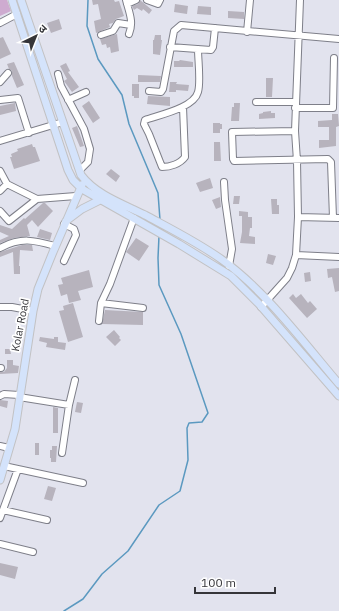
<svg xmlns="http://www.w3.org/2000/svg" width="339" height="611" font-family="'IBM Plex Sans','Noto Sans Devanagari',sans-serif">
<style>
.green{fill:#ceabd0}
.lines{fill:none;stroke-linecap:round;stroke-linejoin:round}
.stream{stroke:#5b99c0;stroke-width:1.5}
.building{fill:#b7b3bd}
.minor-casing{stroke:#7e7f89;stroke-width:8}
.major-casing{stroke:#c2c2c4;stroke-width:9}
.minor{stroke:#fff;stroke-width:6}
.major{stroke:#d4e3fb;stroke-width:7}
.labels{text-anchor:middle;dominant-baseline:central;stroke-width:3.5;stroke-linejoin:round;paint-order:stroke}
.street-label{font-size:11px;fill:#353539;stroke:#fff}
</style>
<rect width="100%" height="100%" fill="#e2e3ee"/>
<path class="green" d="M0 0H7L11 11 0 16Z"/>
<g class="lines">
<path class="stream" d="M88 0 87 26 98 59 122 95 129 124 158 193 160 220
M64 611 83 599 102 574 128 551 159 505 180 491 188 460 187 428 189 423 202 422 208 413 181 334 159 285 158 258 159 236"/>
</g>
<path class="building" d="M92 0H114L115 2 119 1 124 16 116 19 113 23 109 24 110 27 96 33 94 21 101 19 98 4 93 5Z
M140 0 152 10 149 14 143 9 142 11 137 8 134 10 132 6 138 4Z
M175 4 188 6 187 14 174 12Z
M198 6 211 7V15L197 14Z
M228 11 244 12V19L228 18Z
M59 19 62 29 51 33 47 23Z
M117 34 119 51 111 53 110 47 107 48 106 44 102 45 100 39Z
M155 35H161V40H162L160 55 153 54V40H154Z
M3 37 11 54 0 59V38Z
M180 60 193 62V67H174V61H179Z
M14 62 24 85 17 88 12 76V71L9 69 7 64Z
M66 63 70 71 68 72 79 87 72 92 64 81 67 79 60 66Z
M138 75 161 76 160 82H138Z
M266 78H273L272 97H266Z
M170 82H177L176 84 189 85 188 91 176 90V92H169Z
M132 84H139V98H134V96H132Z
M148 96 170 97V106L147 104Z
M89 101 100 118 93 123 82 106Z
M15 103 16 111 0 115V106Z
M234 103H240L239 121H231L232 107H234Z
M271 111V113H275V118L259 119V114L263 113V112Z
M332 114H338L339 126 336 127V146L319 148V140H329V127H318V121L332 120Z
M213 123H220V124H222V129H220V133H213Z
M77 126 84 146 80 147 72 128Z
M214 142H220L221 161H214Z
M32 144 33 147H35L40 161 14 169 10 157H12L11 154 18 151 17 149Z
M111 169 120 176 116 182 106 174Z
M210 178 213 188 200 192 196 183Z
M234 196H240L239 204H233Z
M220 197 221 207 216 209 212 200Z
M271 199H277V205H279V214H272Z
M43 203H45L53 211 38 227 32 220 27 225 30 236 14 238 0 243V240L9 236 0 232V225L12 229 24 218 25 219Z
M239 211 248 212V217H252V228H250L249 236 255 237V244L240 243 242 232V216H239Z
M40 229 52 233 50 240 37 237Z
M136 238 149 246 139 261 126 252Z
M22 245H32L33 251 20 250 19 266H20V274H14L13 252 0 257V252Z
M268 254 276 256 273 265 266 263Z
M339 268V291L335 292 332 277 328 278 327 269Z
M89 270 93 287 78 291 81 300 69 303 67 294 61 296 58 285 63 284 61 278Z
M310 272 311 281 305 282 304 273Z
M293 294 296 298 301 294 308 303 310 301 317 309 307 318 289 298Z
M73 303 83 337 68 342 59 311 64 310 63 306Z
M105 310 143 312V325L102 324Z
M114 330 120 337 119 338 121 340 115 346 106 337Z
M40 337 54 339V337H58V342L66 343 65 350 46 347 47 343 39 341Z
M5 349H10L11 354H5Z
M7 360H13V365L19 366 18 373 0 374V372H4L7 368Z
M0 400 8 401 7 408 0 406Z
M77 402 83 403 81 413 75 412Z
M53 407 58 408V433H53Z
M35 443H39V455H35Z
M52 446H57L56 462H51V458H50V450H52Z
M48 486 56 488 52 501 44 499Z
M0 563 18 567 15 579 0 575Z"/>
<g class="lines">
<g class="minor-casing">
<path id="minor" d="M126 0C129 12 134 22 129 34
M147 0 158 4 160 0
M127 4 136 0
M0 23 17 14
M247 32 250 0
M101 35 113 31 118 23 131 25
M170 47 211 50 213 47 215 28
M58 74 61 86 84 129 90 149 88 162 80 170
M0 82 8 73
M149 91 161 92 163 89 174 31 181 25 339 39
M0 100 18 98 29 133
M68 100 86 92
M256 102H296
M183 107 185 157C180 164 170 167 162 167L149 134 144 124 145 120C159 115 194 108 198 92 201 82 198 60 198 49
M295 108H333L334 58
M295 131 232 132 233 159 234 161 328 159 331 162 333 218
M0 141 63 122
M0 171 7 184 37 199 76 196
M224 182 225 200 232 249 229 266
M0 191 7 184
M0 211 9 221 37 199
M298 217 339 218
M0 248C21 237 34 240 55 246
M296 255 339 257
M64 261 76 235 74 229 64 224
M101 303 143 308
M0 307H12L33 311
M261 307 287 278 292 268 296 255 298 217 297 161 295 131 300 0
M99 321 101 303 110 284 134 218
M0 368H1
M0 396 4 394 19 395
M19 397 69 405
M0 446 9 448
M62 453 69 405 75 380
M4 466 83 483
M3 510 47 520
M0 518 18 469
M0 544 33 552"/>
</g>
<g class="major-casing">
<path id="major" d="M12 0 68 170 73 180 82 189 179 244 231 276 259 304 339 396
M21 0 81 175C96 195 123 204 145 215 171 229 197 242 221 259 265 290 304 343 339 384
M66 221 82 209 100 200
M0 480 15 429 33 311 38 289 53 252 82 185"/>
</g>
<use href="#minor" class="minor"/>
<use href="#major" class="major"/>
</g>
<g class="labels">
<g class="street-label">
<text transform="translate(20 325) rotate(-79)">Kolar Road</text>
</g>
</g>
<g transform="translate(36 36) rotate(43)" stroke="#ffffff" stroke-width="3" paint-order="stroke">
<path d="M0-3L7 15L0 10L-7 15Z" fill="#353539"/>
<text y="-6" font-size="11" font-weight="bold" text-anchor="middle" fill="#353539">उ</text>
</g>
<path d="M195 587v6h80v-6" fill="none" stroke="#353539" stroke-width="2"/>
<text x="201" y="587" font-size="12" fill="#353539" stroke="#ffffff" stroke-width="3" paint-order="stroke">100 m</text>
</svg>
